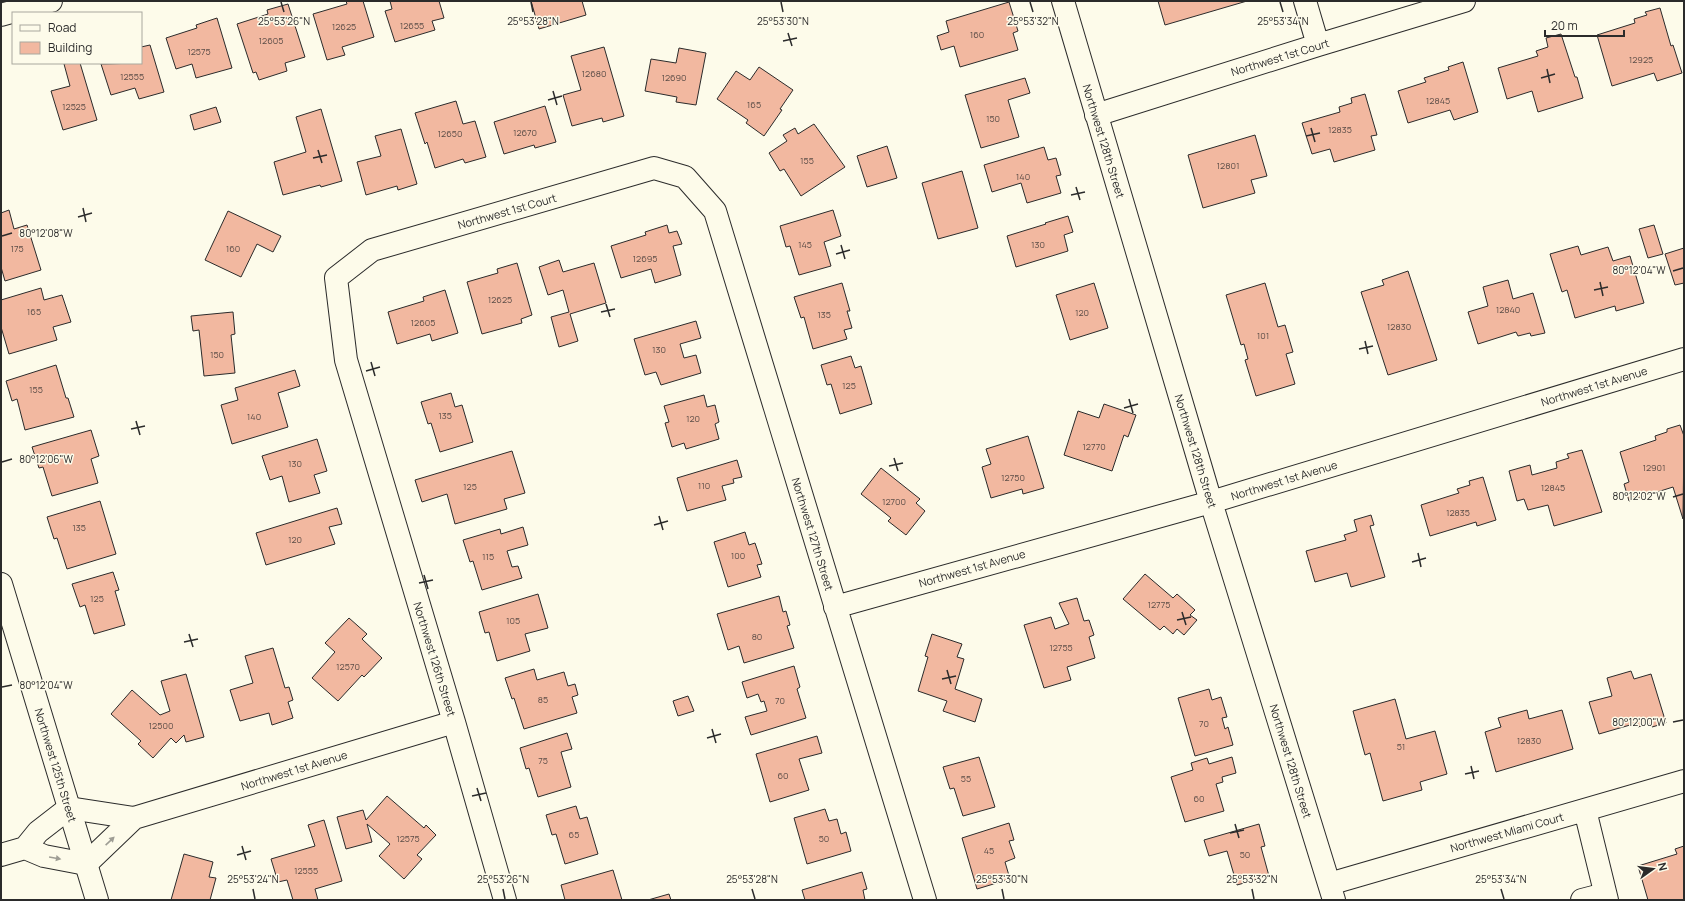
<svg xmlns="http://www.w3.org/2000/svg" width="1685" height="901" font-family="Manrope,sans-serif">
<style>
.building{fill:#f2b8a0;stroke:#2b2b2b}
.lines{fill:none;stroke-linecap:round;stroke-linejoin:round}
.minor-casing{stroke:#2b2b2b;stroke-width:24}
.major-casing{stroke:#2b2b2b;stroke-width:24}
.minor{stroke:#fdfbea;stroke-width:22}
.major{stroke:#fdfbea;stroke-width:22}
.oneway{fill:#9e9d94}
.ticks{fill:none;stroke:#2b2b2b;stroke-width:1.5}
.labels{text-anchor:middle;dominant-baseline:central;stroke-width:3;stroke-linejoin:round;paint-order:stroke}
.number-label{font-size:9px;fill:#5d4e48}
.street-label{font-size:11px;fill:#2b2b2b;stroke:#fdfbea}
.ticks-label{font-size:10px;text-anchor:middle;fill:#2b2b2b;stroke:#fdfbea;stroke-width:3;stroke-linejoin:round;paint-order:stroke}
</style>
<rect width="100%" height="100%" fill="#fdfbea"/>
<path class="building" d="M346 1H363L374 37 342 47 345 55 327 60 313 14 347 4Z
M390 1H439L444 18 432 21 435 30 395 42 385 11 392 9Z
M531 1H582L586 15 539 29Z
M1158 1H1247L1165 25Z
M1009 2 1018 31 1013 33 1018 50 960 67 954 46 941 50 937 36 949 32 946 21Z
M288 4 305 57 285 63 287 71 259 80 256 72 253 73 237 24 268 14 267 10Z
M1660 8 1671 46 1673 45 1682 73 1657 81 1654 73 1612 86 1597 35 1635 23 1634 19 1647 15 1645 12Z
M217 18 232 68 196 78 192 64 176 69 166 38 197 28 196 25Z
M1561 34 1575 77H1577L1583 98 1538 112 1532 91 1507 99 1498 68 1538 56 1536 51 1548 47 1546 38Z
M150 45 164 92 139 99 135 88 111 95 101 64 141 63V47Z
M604 47 624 116 603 122 602 118 572 126 563 95 581 90 571 56Z
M679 48 706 53 696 105 676 102 677 97 645 91 651 59 676 63Z
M1463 62 1478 112 1454 120 1450 110 1408 123 1398 91 1426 82 1424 78 1449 70 1448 67Z
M68 63H80L97 120 63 130 51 91 70 86 64 64Z
M759 67 793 90 780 109 782 110 764 136 746 123 748 120 717 99 736 71 750 80Z
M1025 78 1030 93 1008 100 1019 137 981 148 965 95Z
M1365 94 1377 135 1371 136 1375 150 1334 162 1330 149 1312 154 1302 123 1340 112 1339 107 1352 103 1351 98Z
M456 101 463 124 475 121 486 157 465 163 463 159 435 168 427 142 425 144 415 113Z
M545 106 556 142 535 148 534 145 504 154 494 122Z
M216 107 221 122 194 130 190 115Z
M321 109 342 181 321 187 320 185 283 195 274 162 306 152 296 117Z
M814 124 845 167 801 196 784 169 780 171 769 153 787 141 783 135 795 128 798 134Z
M401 129 417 184 398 190 397 186 366 195 357 162 381 156 375 136Z
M1255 135 1267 176 1251 180 1255 193 1203 208 1188 155Z
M887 146 897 178 867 187 857 156Z
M1044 147 1048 160 1056 158 1061 175 1056 176 1061 193 1027 203 1021 183 992 192 984 165Z
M962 171 978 228 938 239 922 183Z
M9 210 14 229 27 225 41 270 5 281 1 267V213Z
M833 210 841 236 824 242 831 266 799 275 790 246 786 247 780 226Z
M228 211 281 236 273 252 257 244 241 277 205 260Z
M1068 216 1073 232 1064 235 1068 251 1016 267 1007 236 1046 224 1045 223Z
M667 225 669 233 677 231 682 244 673 246 681 275 655 283 651 269 621 278 611 246 646 235 645 232Z
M1654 225 1663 254 1648 258 1639 229Z
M1578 246 1581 255 1608 247 1613 261 1630 256 1644 303 1616 311 1615 306 1575 318 1567 290 1562 292 1550 254Z
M1684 248V283L1675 285 1665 254Z
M559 260 563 272 594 263 606 303 570 314 578 341 559 347 551 317 569 312 563 290 548 295 539 267Z
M517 263 532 315 521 319 522 323 482 334 467 282 498 273 497 269Z
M1408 271 1437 360 1388 375 1361 292 1384 285 1382 280Z
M1508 280 1513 299 1533 293 1545 333 1531 336 1530 333 1518 336 1516 332 1478 344 1468 312 1488 306 1483 287Z
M842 283 850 311H847L852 328 844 330 847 339 813 349 804 317 801 318 794 297Z
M1094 283 1108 328 1070 340 1056 295Z
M1265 283 1278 327 1285 325 1293 352 1286 354 1295 384 1256 396 1245 360 1248 359 1244 344 1241 345 1226 295Z
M41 288 44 300 62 295 71 322 53 327 57 340 9 354 1 327V300Z
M445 290 458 333 432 341 430 334 397 344 388 312 424 301 423 297Z
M233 312 235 334 231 335 235 373 204 376 199 330 193 331 191 316Z
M696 321 701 338 680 344 684 358 696 355 701 373 661 385 656 372 645 375 634 339Z
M851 356 855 368 861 366 872 404 840 414 831 384 827 385 821 365Z
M56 365 66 398H68L74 417 25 430 17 399 12 401 6 381Z
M295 370 300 386 278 393 288 427 232 444 221 405 238 400 235 388Z
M451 393 455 407 462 405 473 442 440 452 431 423 428 424 421 402Z
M704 395 707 407 715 405 719 422 715 424 719 439 686 449 684 443 672 447 665 423 669 422 664 406Z
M1104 404 1136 415 1128 437 1124 435 1112 471 1064 455 1078 411 1099 418Z
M1680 425 1684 436 1683 519 1673 487 1629 501 1624 484 1629 482 1620 452 1656 440 1655 436 1667 432V429Z
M91 430 99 456 91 459 98 483 52 496 43 467 39 468 32 447Z
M1028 436 1044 488 1023 494 1022 489 991 498 982 467 991 464 986 449Z
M317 439 327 471 314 475 320 493 289 502 282 476 270 480 262 456Z
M1582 450 1602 512 1554 526 1548 505 1528 510 1524 499 1517 501 1509 471 1530 465 1532 475 1557 468 1556 462 1569 458 1567 454Z
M512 451 525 493 504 499 507 509 455 524 447 494 422 502 415 480Z
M737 460 742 477 733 479 734 483 722 486 726 500 687 511 677 478Z
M881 468 920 499 916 503 925 511 906 535 888 521 891 518 861 494Z
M1483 477 1496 520 1477 526 1476 522 1430 536 1421 505 1459 493 1457 489 1470 485 1469 481Z
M100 501 116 554 67 569 57 538 54 539 47 517Z
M337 508 342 524 329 527 335 544 266 565 256 533Z
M1371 515 1374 525 1370 526 1385 577 1351 587 1347 573 1315 582 1306 551 1346 540 1344 535 1357 531 1354 520Z
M523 527 528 545 507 551 512 567 518 566 522 578 482 590 473 561 470 562 463 540 500 529 501 534Z
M745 532 749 545 755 543 762 564 757 565 761 577 728 587 714 542Z
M113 572 119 590 115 591 125 625 94 634 85 605 80 607 72 584Z
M1145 574 1173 598 1177 594 1195 610 1190 615 1197 620 1184 635 1177 629 1173 634 1164 626 1160 630 1123 599Z
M538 594 548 628 525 634 530 651 497 661 489 632 485 633 479 612Z
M779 596 783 612 786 611 790 625 787 626 794 648 744 663 739 646 728 650 717 614Z
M1077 598 1084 621 1089 620 1094 635 1089 637 1095 658 1067 667 1071 680 1044 688 1024 625 1051 617 1055 629 1069 624 1059 603Z
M349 618 367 634 362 639 382 658 364 677 362 675 338 701 312 678 335 652 325 643Z
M932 634 962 644 957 657 964 659 955 689 982 699 975 722 943 711 947 701 918 691 928 657 925 656Z
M273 648 285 688 289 687 293 700 288 702 293 718 272 725 269 713 240 721 230 690 253 683 245 656Z
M794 666 800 687 797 689 806 718 751 735 745 717 767 711 764 701 761 702 758 694 747 698 742 682Z
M534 669 537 680 564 672 568 686 575 684 578 695 572 697 577 713 524 729 514 698 512 699 505 678Z
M1631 671 1634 679 1651 674 1666 723 1652 727 1651 723 1638 727 1637 723 1599 734 1589 702 1612 696 1607 678Z
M186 674 204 737 186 742 184 735 176 743 171 738 153 758 138 744 141 741 111 714 132 690 160 715 170 711 161 681Z
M1209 689 1212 700 1221 697 1227 717 1222 718 1225 729 1228 727 1233 745 1195 756 1178 698Z
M688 696 694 711 678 716 673 701Z
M1395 699 1406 739 1435 731 1447 774 1420 782 1422 790 1383 801 1370 753 1365 755 1353 711Z
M1527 710 1529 719 1562 710 1573 749 1496 772 1485 732 1501 727 1498 718Z
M567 733 572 749 561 752 571 787 538 797 529 768 526 769 520 748Z
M817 736 822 753 799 759 809 790 770 802 756 754Z
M979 757 995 807 963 816 954 788 950 789 943 767Z
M1232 757 1236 773 1222 777 1223 782 1216 784 1224 811 1185 822 1171 777 1193 770 1191 763 1207 758 1209 764Z
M387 796 424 828 426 825 436 835 417 855 422 859 404 879 379 856 390 844 367 824 372 842 346 849 337 817 363 810 366 820Z
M576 806 580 819 587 817 598 854 565 864 556 834 552 835 546 815Z
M825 809 829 821 837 819 841 834 846 832 851 851 807 864 794 818Z
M324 820 342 881 315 889 318 900H293L287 880 278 882 271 859 315 846 308 825Z
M1009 823 1014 840 1009 841 1015 858 1005 862 1010 879 977 889 962 838Z
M1259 824 1265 846 1261 847 1269 876 1237 885 1227 851 1209 856 1204 840Z
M1684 846V900H1648L1638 866 1677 854 1675 849Z
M184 854 213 862 209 877 216 878 210 900H171Z
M613 870 622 900H565L561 885Z
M862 872 867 889 863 890 865 900H805L802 890Z
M669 894 671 900H648Z"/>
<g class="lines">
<g class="minor-casing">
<path id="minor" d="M1063 1 1211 502 1334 900
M1305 1 1318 45
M1 15 51 1
M1096 115 1318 45 1464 1
M835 607 1211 502 1684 359
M1585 810 1607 900
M25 848 44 856 86 864 134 818
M1 855 25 848 38 832 69 808 134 818 454 722
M1329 884 1684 781
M505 900 454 722 346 360 336 278 372 250 654 168 685 177 715 211 925 900
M1582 900 1605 894"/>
</g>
<g class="major-casing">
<path id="major" d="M1 584 97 900"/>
</g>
<use href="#minor" class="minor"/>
<use href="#major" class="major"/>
</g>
<defs><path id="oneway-solid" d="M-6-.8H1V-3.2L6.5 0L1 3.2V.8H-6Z"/></defs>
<g class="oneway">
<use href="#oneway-solid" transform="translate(110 841) rotate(-43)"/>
<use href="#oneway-solid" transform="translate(55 858) rotate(10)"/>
</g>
<path class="ticks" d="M281 2 284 12M531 2 533 12M781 2 783 12M1030 2 1033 12M1280 2 1283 12M788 33 792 46M783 41 797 38M1547 69 1550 83M1541 78 1555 74M553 91 557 105M548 100 562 96M1311 128 1315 142M1306 136 1320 133M318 150 322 163M313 158 327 155M1076 187 1080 200M1071 195 1085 192M83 208 86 222M78 217 92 213M2 236 12 233M841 245 845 259M836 254 850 250M1673 271 1683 268M1600 282 1603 296M1594 290 1608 287M606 304 610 317M601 312 615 309M1365 341 1368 354M1359 349 1373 346M371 362 375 376M366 371 380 367M1129 399 1133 413M1124 408 1138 404M136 421 140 435M131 429 145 426M894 458 898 471M2 462 12 459M889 466 903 463M1673 497 1683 494M659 516 663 530M654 525 668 521M1418 553 1421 567M1412 562 1426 558M424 575 428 589M419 583 433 580M1182 612 1186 625M1177 620 1191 617M189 634 193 647M184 642 198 639M947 670 951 684M942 679 956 676M2 687 12 685M1673 722 1683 720M712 729 716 743M707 738 721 734M1471 766 1474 779M1465 774 1479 771M477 788 481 801M472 796 486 793M1235 824 1239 838M1230 833 1244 830M242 846 246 860M237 855 251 851M253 889 255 899M503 889 505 899M752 889 755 899M1002 889 1004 899M1252 889 1254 899M1501 889 1504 899"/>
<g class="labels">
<g class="number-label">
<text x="412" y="25">12655</text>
<text x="344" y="26">12625</text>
<text x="977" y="34">160</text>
<text x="271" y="40">12605</text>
<text x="199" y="51">12575</text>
<text x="1641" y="59">12925</text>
<text x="594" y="73">12680</text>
<text x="132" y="76">12555</text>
<text x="674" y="77">12690</text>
<text x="1438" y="100">12845</text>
<text x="754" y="104">165</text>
<text x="74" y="106">12525</text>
<text x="993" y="118">150</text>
<text x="1340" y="129">12835</text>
<text x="525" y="132">12670</text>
<text x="450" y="133">12650</text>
<text x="807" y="160">155</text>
<text x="1228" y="165">12801</text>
<text x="1023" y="176">140</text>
<text x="805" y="244">145</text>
<text x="1038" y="244">130</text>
<text x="17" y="248">175</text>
<text x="233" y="248">160</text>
<text x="645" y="258">12695</text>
<text x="500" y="299">12625</text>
<text x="1508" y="309">12840</text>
<text x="34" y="311">165</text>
<text x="1082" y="312">120</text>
<text x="824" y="314">135</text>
<text x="423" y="322">12605</text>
<text x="1399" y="326">12830</text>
<text x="1263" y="335">101</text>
<text x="659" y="349">130</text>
<text x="217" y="354">150</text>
<text x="849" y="385">125</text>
<text x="36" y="389">155</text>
<text x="445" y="415">135</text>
<text x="254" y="416">140</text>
<text x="693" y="418">120</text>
<text x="1094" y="446">12770</text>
<text x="295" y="463">130</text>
<text x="1654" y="467">12901</text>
<text x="1013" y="477">12750</text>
<text x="704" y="485">110</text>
<text x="470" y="486">125</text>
<text x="1553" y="487">12845</text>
<text x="894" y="501">12700</text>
<text x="1458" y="512">12835</text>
<text x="79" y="527">135</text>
<text x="295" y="539">120</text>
<text x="738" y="555">100</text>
<text x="488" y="556">115</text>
<text x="97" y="598">125</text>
<text x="1159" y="604">12775</text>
<text x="513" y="620">105</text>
<text x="757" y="636">80</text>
<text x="1061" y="647">12755</text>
<text x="348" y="666">12570</text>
<text x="543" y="699">85</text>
<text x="780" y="700">70</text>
<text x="1204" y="723">70</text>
<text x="161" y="725">12500</text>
<text x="1529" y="740">12830</text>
<text x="1401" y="746">51</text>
<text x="543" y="760">75</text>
<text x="783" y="775">60</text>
<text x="966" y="778">55</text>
<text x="1199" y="798">60</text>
<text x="574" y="834">65</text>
<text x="408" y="838">12575</text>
<text x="824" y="838">50</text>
<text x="989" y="850">45</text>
<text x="1245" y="854">50</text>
<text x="306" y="870">12555</text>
</g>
<g class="street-label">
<text transform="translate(1280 57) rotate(-17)">Northwest 1st Court</text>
<text transform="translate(1104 141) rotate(73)">Northwest 128th Street</text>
<text transform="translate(507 211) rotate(-16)">Northwest 1st Court</text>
<text transform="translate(1594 386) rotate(-17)">Northwest 1st Avenue</text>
<text transform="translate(1196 451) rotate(73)">Northwest 128th Street</text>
<text transform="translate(1284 480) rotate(-17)">Northwest 1st Avenue</text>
<text transform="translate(813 534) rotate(73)">Northwest 127th Street</text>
<text transform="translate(972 568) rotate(-16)">Northwest 1st Avenue</text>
<text transform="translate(435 659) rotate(73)">Northwest 126th Street</text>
<text transform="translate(1291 761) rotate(73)">Northwest 128th Street</text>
<text transform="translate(56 765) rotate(73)">Northwest 125th Street</text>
<text transform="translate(294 770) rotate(-17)">Northwest 1st Avenue</text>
<text transform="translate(1507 832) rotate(-16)">Northwest Miami Court</text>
</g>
</g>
<g class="ticks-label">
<text x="284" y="25">25°53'26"N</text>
<text x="533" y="25">25°53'28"N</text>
<text x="783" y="25">25°53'30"N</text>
<text x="1033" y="25">25°53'32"N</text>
<text x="1283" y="25">25°53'34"N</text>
<text x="46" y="237">80°12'08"W</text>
<text x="1639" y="274">80°12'04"W</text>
<text x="46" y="463">80°12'06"W</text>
<text x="1639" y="500">80°12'02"W</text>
<text x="46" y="689">80°12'04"W</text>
<text x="1639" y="726">80°12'00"W</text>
<text x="253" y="883">25°53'24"N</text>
<text x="503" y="883">25°53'26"N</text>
<text x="752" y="883">25°53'28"N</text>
<text x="1002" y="883">25°53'30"N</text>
<text x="1252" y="883">25°53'32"N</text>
<text x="1501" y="883">25°53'34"N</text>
</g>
<rect width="1685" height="901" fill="none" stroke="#2b2b2b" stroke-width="4"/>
<rect x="12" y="12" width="130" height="52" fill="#fdfbea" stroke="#a9a89e"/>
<rect x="20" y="25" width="20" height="6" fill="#fdfbea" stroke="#a9a89e"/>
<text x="48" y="32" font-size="12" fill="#2b2b2b">Road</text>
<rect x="20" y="42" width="20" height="12" fill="#f2b8a0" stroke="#a9a89e"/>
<text x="48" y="52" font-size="12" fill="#2b2b2b">Building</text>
<g transform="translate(1653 869) rotate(76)" stroke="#fdfbea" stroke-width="3" paint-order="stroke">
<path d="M0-3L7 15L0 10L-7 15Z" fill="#2b2b2b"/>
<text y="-6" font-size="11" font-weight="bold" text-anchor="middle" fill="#2b2b2b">N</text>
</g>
<path d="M1545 30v6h79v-6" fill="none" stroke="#2b2b2b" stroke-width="2"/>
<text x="1551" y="30" font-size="12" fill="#2b2b2b" stroke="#fdfbea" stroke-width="3" paint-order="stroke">20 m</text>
</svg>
